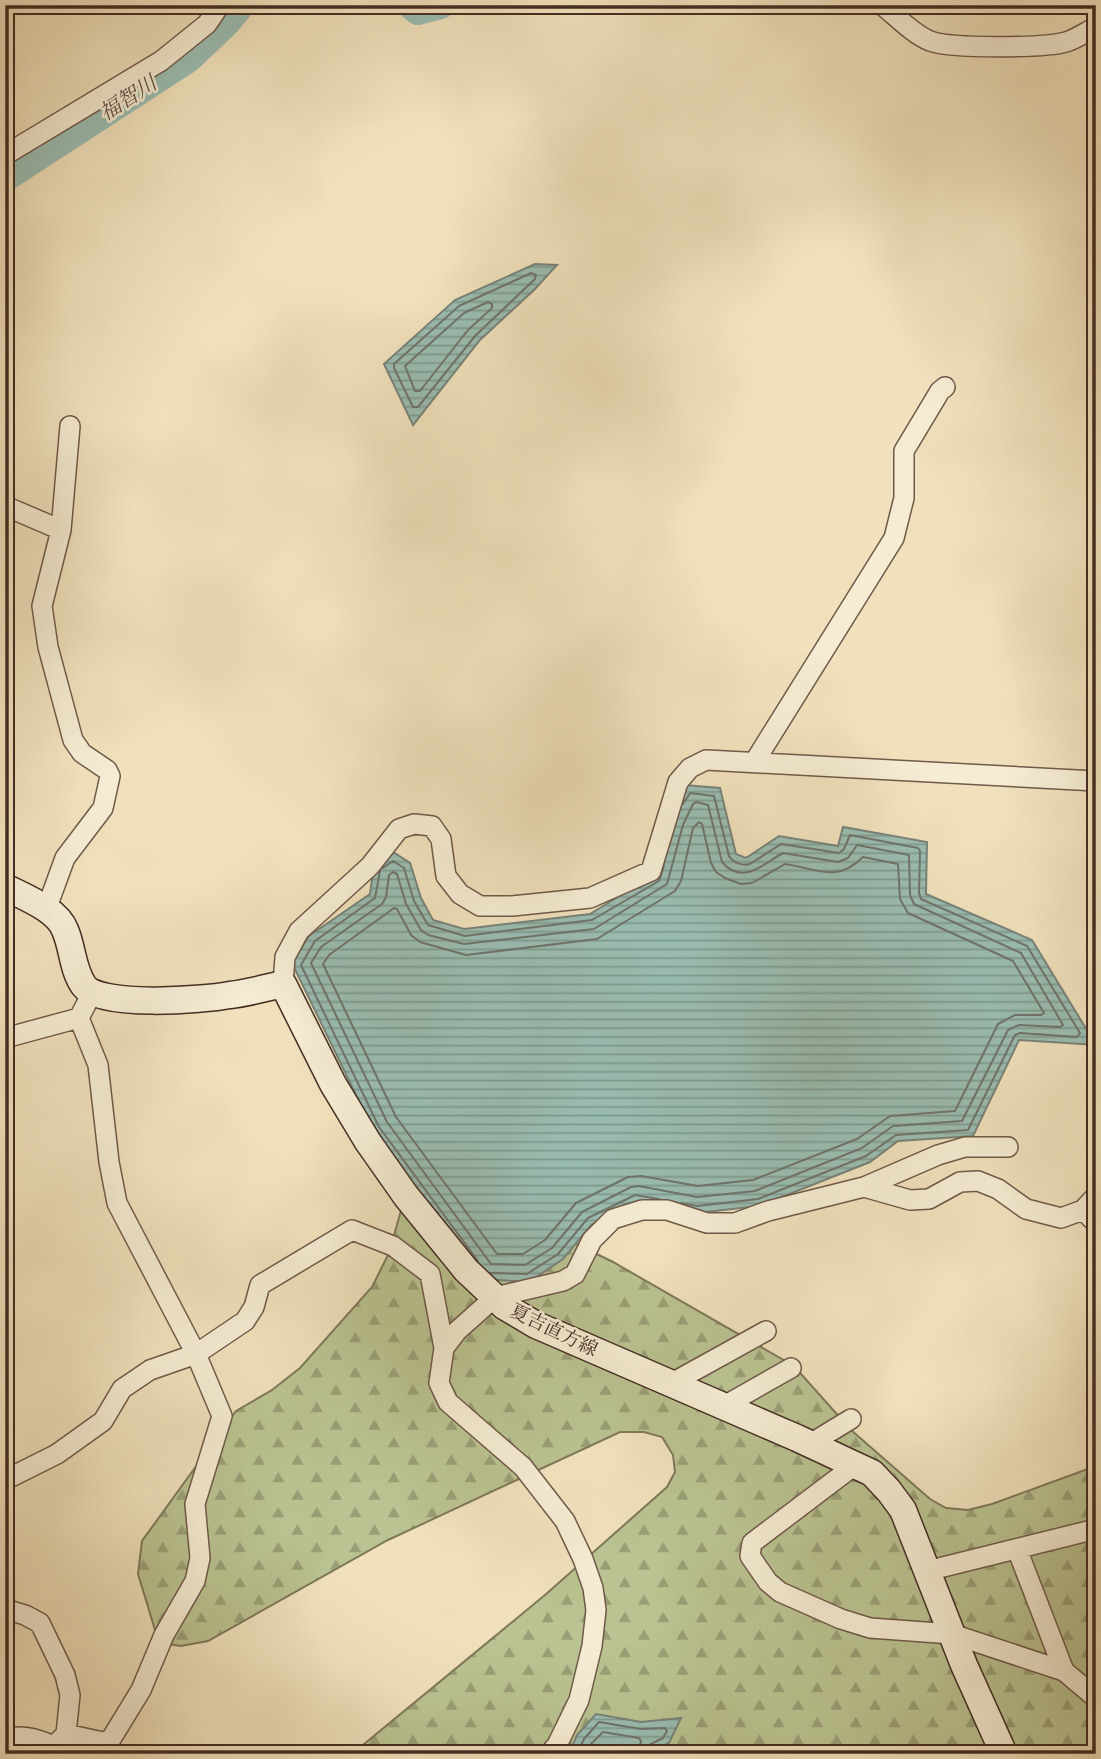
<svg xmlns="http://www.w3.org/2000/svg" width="1101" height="1759" font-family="'IM FELL Great Primer','Noto Serif JP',serif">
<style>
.forest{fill:url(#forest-firs);stroke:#7f785a;stroke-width:2}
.water{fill:url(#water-rules);stroke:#788379;stroke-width:2}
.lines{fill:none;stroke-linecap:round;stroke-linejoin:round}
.shore{stroke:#6f746a;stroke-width:2}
.river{stroke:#9abdb2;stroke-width:28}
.street-casing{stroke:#6f5949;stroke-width:22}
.secondary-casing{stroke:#442c23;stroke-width:29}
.street{stroke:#f5ecd3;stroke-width:19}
.secondary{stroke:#f5ecd3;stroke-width:26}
.labels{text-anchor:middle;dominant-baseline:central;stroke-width:5;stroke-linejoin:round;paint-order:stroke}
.street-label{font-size:19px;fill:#442c23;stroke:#f5ecd3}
.water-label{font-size:21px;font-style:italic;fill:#5a5047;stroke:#f5ecd3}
</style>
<defs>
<pattern id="forest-firs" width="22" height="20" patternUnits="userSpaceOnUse" patternTransform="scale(1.75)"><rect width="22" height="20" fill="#bac391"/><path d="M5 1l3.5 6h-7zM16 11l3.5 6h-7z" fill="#999f76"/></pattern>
<pattern id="water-rules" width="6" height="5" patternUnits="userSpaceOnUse" patternTransform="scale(1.75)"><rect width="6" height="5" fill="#9abdb2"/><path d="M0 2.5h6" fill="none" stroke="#7f9a90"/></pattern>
</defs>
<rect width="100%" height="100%" fill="#f0e1bc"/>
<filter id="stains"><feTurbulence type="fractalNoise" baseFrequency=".00286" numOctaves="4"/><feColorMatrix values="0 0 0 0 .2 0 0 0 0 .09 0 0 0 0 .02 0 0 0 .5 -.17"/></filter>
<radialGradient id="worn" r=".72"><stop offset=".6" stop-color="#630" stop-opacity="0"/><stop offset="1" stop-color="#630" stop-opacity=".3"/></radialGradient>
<path class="forest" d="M406 1193 501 1207 613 1262 794 1366 851 1430 930 1499 946 1508 968 1510 992 1504 1096 1466V1754H352L545 1595 667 1487 675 1472 673 1455 662 1437 644 1432H620L388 1540 208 1641 181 1646 167 1644 162 1641 155 1630 138 1574 142 1541 236 1411 272 1390 300 1368 372 1287 389 1253Z"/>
<path class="water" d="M535 264 557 265 535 289 480 340 413 425 384 364 455 300Z
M684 785 720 788 736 854 746 858 779 836 838 846 843 827 927 842 926 894 1032 940 1096 1045 1019 1040 973 1136 898 1141 870 1162 759 1206 697 1213 636 1202 591 1225 563 1259 529 1282 483 1279 373 1130 292 963 309 936 370 894 374 866 393 852 410 863 421 898 433 920 464 929 590 914 655 874Z
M596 1714 641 1722 681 1718 669 1743 648 1754H569L577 1735Z"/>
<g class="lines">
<path class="shore" d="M531 273 536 275 535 279 475 336 418 407H413L394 368V364L459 306Z
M488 302 492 304V308L468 330 420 391H415L405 366 464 313Z
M696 802 708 805 722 862C743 886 763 864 783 853L838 862 848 858 857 845 909 855 910 895 914 904 1021 953 1063 1025 1060 1027 1019 1025 1008 1030 962 1121 893 1126 862 1148 755 1191 697 1197 639 1186 631 1187 582 1212 552 1248 525 1265 491 1264 387 1122 311 963 321 947 382 904 386 897 389 875 393 872 397 874 406 904 421 930 428 935 464 944 594 929 667 884 683 825 693 804Z
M699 822 702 824 711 863 716 872 725 878 741 884 752 883 785 864C818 869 837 883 863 857L898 864 900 899 908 913 1013 961 1044 1013 1041 1015H1015L998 1024 955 1111 890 1116 857 1139 753 1180 698 1186 641 1176 628 1177 576 1203 545 1240 523 1254H497L396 1117 323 964 329 955 394 908 397 909 411 935 420 942 466 955 597 939 675 891 681 881 693 828Z
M383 868 393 861 404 868 414 901 428 925 465 936 592 920 659 881 664 866
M380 871 375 898 315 941 301 965 379 1127 478 1261
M681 1203 697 1206 758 1199 866 1156 896 1135 968 1130 1015 1035 1020 1033 1077 1037 1080 1033 1027 946 921 899 919 893 920 851 918 848 850 835 844 849 839 853 781 844 750 864C743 866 733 863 729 856L714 796 690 793 683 804
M491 1273 527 1274 558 1254 588 1218 635 1195 659 1199
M577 1754 584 1739 599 1722 641 1729 665 1728 667 1731 663 1738 649 1745 647 1754
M586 1754 591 1744 603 1732 639 1738 641 1741 638 1754"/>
<path class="river" d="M411 5 418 11 441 5
M5 178 188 59 227 22 241 5"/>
<g class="street-casing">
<path id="street" d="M882 5C897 17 913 34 930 41 951 49 1045 48 1066 42 1076 39 1086 32 1096 27
M5 155 161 61 207 24 220 5
M5 506 61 530 70 426
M755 761 894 538 904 498V451L940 391 945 387
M46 910 65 858 103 808 110 776 107 770 82 753 73 740 48 647 42 606 61 530
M283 984 285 957 299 931 370 866 399 829 414 824 432 826 441 839 446 876 460 894 480 906H512L590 898 651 871 678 782 690 768 706 760 1096 781
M5 1038 79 1018 92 993
M864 1187 938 1155 965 1147H1008
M1083 1210 1096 1223
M672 1383 766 1331
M724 1406 791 1368
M810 1444 851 1419
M855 1465 752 1543 750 1556 768 1582 780 1592 841 1619 870 1628 952 1634 1064 1671
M5 1480 57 1454 103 1421 122 1389 150 1370 196 1354 245 1321 254 1307 260 1285 352 1230 393 1246 430 1274 444 1348
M1017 1549 1064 1671 1096 1698
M927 1571 1096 1529
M5 1609 25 1615 40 1623 65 1675 70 1695 66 1734
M5 1739C27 1733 44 1742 63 1750
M54 1746 66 1734 103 1742 111 1739 141 1690 164 1635 195 1581 200 1558 195 1504 222 1416 196 1354 117 1203 109 1162 98 1065 79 1018
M549 1754 557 1745 579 1700 592 1646 596 1610 593 1588 583 1559 565 1521 523 1467 448 1402 439 1383 444 1348 457 1331 495 1297 563 1281 575 1274 592 1240 613 1219 642 1210H667L707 1223H735L768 1211 864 1187 910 1200 929 1199 960 1182 978 1181 998 1189 1026 1209 1061 1218 1083 1210 1096 1196"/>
</g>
<g class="secondary-casing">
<path id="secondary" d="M5 887C24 897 57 909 65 930 73 948 72 969 84 986 100 1008 203 1000 230 995 248 993 265 988 283 984L333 1084 368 1142 406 1196 466 1270 504 1306 536 1325 797 1438 872 1473 889 1491 903 1510 964 1665 1004 1754"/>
</g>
<use href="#street" class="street"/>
<use href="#secondary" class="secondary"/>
</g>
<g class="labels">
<g class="street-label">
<text transform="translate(554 1330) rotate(26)">夏吉直方線</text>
</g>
<g class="water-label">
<text transform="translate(128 98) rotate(-33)">福智川</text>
</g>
</g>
<rect width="1101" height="1759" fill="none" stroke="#f0e1bc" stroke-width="28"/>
<rect x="7" y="7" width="1087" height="1745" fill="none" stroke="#442c23" stroke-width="3.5"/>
<rect x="14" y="14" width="1073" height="1731" fill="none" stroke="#442c23" stroke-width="2"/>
<rect width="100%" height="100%" filter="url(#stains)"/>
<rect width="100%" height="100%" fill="url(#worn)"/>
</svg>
